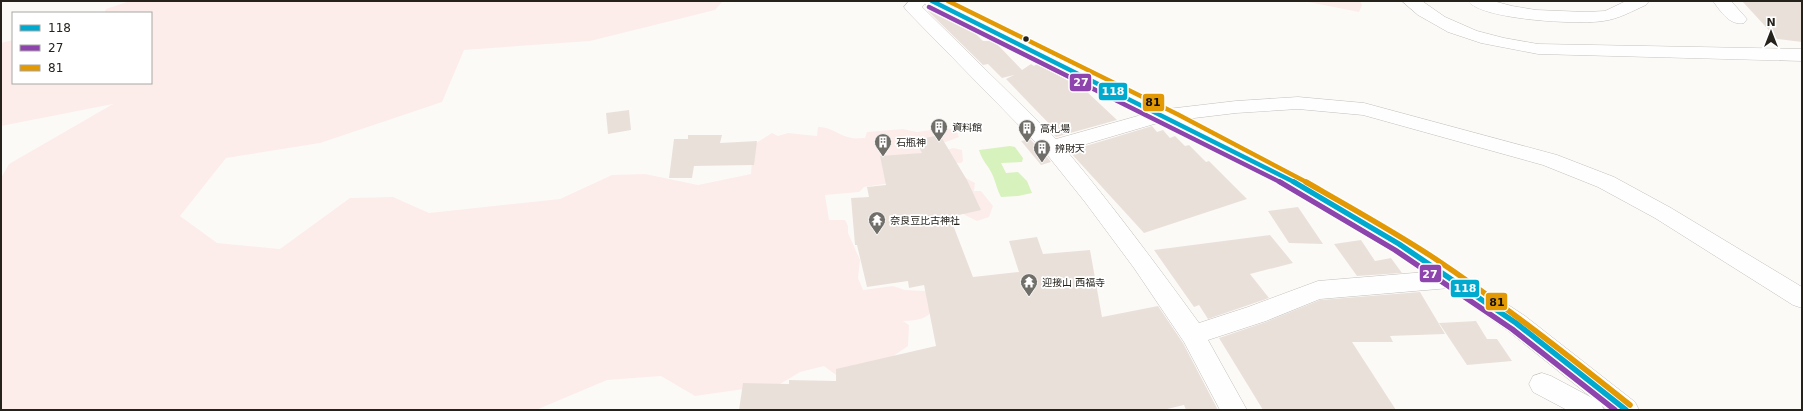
<svg xmlns="http://www.w3.org/2000/svg" width="1803" height="411" font-family="'DejaVu Sans','Noto Sans JP',sans-serif">
<style>
.green{fill:#fcedea}
.water{fill:#d7f2bd}
.building{fill:#eae0da}
.lines{fill:none;stroke-linecap:round;stroke-linejoin:round}
.minor-casing{stroke:#c2c0bc;stroke-width:1}
.secondary-casing{stroke:#c2c0bc;stroke-width:1}
.minor{fill:#fffefe;fill-rule:evenodd}
.secondary{fill:#fffefe;fill-rule:evenodd}
.bus-1-far1-casing{stroke:#fff;stroke-width:7}
.bus-1-casing{stroke:#fff;stroke-width:8}
.bus-2-far1-casing{stroke:#fff;stroke-width:7}
.bus-2-casing{stroke:#fff;stroke-width:8}
.bus-3-far1-casing{stroke:#fff;stroke-width:7}
.bus-3-casing{stroke:#fff;stroke-width:8}
.bus-1-far1{stroke:#00a9ce;stroke-width:4.5}
.bus-1{stroke:#00a9ce;stroke-width:5.5}
.bus-2-far1{stroke:#8e44ad;stroke-width:4.5}
.bus-2{stroke:#8e44ad;stroke-width:5.5}
.bus-3-far1{stroke:#e29903;stroke-width:4.5}
.bus-3{stroke:#e29903;stroke-width:5.5}
.bus-dot{fill:#25221c;stroke:#fff;stroke-width:1.5}
.labels{text-anchor:middle;dominant-baseline:central;stroke-width:3.5;stroke-linejoin:round;paint-order:stroke}
.poi-label{font-size:10px;fill:#25221c;stroke:#fff;text-anchor:start}
.line-badge{stroke:#fff;stroke-width:1.5}
.badge-label{font-size:11px;text-anchor:middle;font-weight:bold;fill:#fff}
.pale-badge-label{font-size:11px;text-anchor:middle;font-weight:bold;fill:#111}
</style>
<rect width="100%" height="100%" fill="#fcfaf7"/>
<path class="green" d="M130 1H723L715 10 590 41 464 50 442 102 320 143 226 158 180 216 217 243 280 249 350 198 393 197 429 213 560 199 612 175 645 174 698 185 751 174 753 145 772 133 778 136 788 133 817 136 818 127C830 126 839 136 852 138 856 139 861 138 865 138L867 132 903 129 917 132 945 128 956 130 959 137 946 142 922 144 914 147V149L943 151 953 148 962 150 963 161 961 163 945 162 962 176 975 183 974 191H981L993 206 989 217 977 221 965 215 959 209 904 181 864 187 859 192 825 195 829 220H845L848 226V233L860 260 858 278 863 290 893 286 905 290 942 292C931 315 930 320 903 321L909 325 908 346 877 367 836 375 824 366 800 372 780 384 695 396 661 376 607 380 536 410H1V178L9 164 113 104 1 126V43L13 40V83H151V13H104L106 9Z
M1303 1H1360L1362 5 1359 12Z"/>
<path class="water" d="M1010 146 1015 147 1023 158 1022 162 1001 163 1006 173 1018 172 1027 181 1032 193 1018 196 1001 197C997 190 996 183 993 176 989 166 982 161 979 150Z"/>
<path class="building" d="M1742 1H1802V42L1777 39Z
M929 9 974 32 983 41H994L1022 70 1031 64 1034 66 1037 64 1084 89 1117 120 1056 137 1054 135 1059 134 1006 79 1014 75 1002 78 988 64 983 65 928 11Z
M629 110 631 130 608 134 606 113Z
M1152 126 1157 132 1163 130 1170 138 1175 136 1185 146 1189 145 1206 162 1209 161 1247 199 1144 233 1069 151Z
M688 135H722L720 143 757 141 754 165 694 166 692 178H669L674 139H688Z
M940 135 967 180 981 210 950 217 973 277 1019 272 1009 241 1037 237 1043 254 1090 250 1102 317 1158 306 1183 343 1218 410H1186L1184 405 1163 410H739L743 383 789 384V380L836 381V369L936 346 924 285 909 288 908 281 867 287 857 245H855L851 198 869 197 867 187 886 185 880 156 922 153 915 140Z
M1030 139 1044 153 1051 162 1041 165 1021 141Z
M1298 207 1323 244 1289 243 1268 211Z
M1270 235 1293 263 1250 274 1269 298 1208 319 1199 305 1194 307 1154 250Z
M1361 240 1375 261 1391 258 1402 273 1357 276 1334 244Z
M1420 292 1445 334 1390 336 1393 342H1352L1396 410H1263L1219 338 1266 322 1320 300Z
M1476 321 1487 339H1497L1512 361 1467 365 1439 323Z"/>
<g class="lines">
<g class="minor-casing">
<path id="minor" d="M909 1H927L922 7 1056 139 1159 110 1236 101 1298 97 1364 103 1557 155 1614 177 1671 208 1802 287V308L1793 305 1655 218 1598 187 1543 165 1363 115 1298 109 1236 113 1161 122 1066 150C1113 206 1156 264 1199 323L1248 307 1318 281 1450 270 1458 273 1462 279 1458 285 1450 288 1320 299 1266 321 1208 340 1247 410H1220L1184 342 1134 268 1085 202 1045 152 907 11 904 7Z
M1402 1H1422L1445 17 1477 31 1504 38 1538 44 1802 49V61L1538 54 1481 43 1448 32 1418 15Z
M1468 1H1493L1512 6 1536 10 1586 12 1605 11 1626 1H1649L1646 5C1632 11 1619 19 1603 21 1580 25 1481 20 1468 1Z
M1713 1H1731L1747 19 1744 23C1730 26 1721 12 1713 1Z
M1542 373 1551 376 1600 402 1604 410H1567L1533 392 1529 384 1533 376Z"/>
</g>
<g class="secondary-casing">
<path id="secondary" d="M923 1H945L1295 173 1407 238 1525 316 1635 402 1639 410H1607L1507 330 1391 250 1279 183 926 5Z"/>
</g>
<use href="#minor" class="minor"/>
<use href="#secondary" class="secondary"/>
<g class="bus-1-far1-casing">
<path id="bus-1-far1" d="M932 1 1296 183"/>
</g>
<g class="bus-1-casing">
<path id="bus-1" d="M1294 182 1399 244 1516 323 1626 410"/>
</g>
<g class="bus-2-far1-casing">
<path id="bus-2-far1" d="M929 7 1282 183"/>
</g>
<g class="bus-2-casing">
<path id="bus-2" d="M1280 182 1395 250 1512 329 1615 410"/>
</g>
<g class="bus-3-far1-casing">
<path id="bus-3-far1" d="M948 1 1177 114 1308 183"/>
</g>
<g class="bus-3-casing">
<path id="bus-3" d="M1306 182C1348 206 1391 230 1431 256 1500 302 1565 353 1630 405"/>
</g>
<use href="#bus-1-far1" class="bus-1-far1"/>
<use href="#bus-1" class="bus-1"/>
<use href="#bus-2-far1" class="bus-2-far1"/>
<use href="#bus-2" class="bus-2"/>
<use href="#bus-3-far1" class="bus-3-far1"/>
<use href="#bus-3" class="bus-3"/>
</g>
<defs>
<g id="building-pin" transform="scale(0.9)"><path d="M0 17L-7.5 6A9.5 9.5 0 1 1 7.5 6Z" fill="#706e69" stroke="#fff"/><path d="M-4-6H4V6H1V3H-1V6H-4ZM-2.5-4.3h1.7v1.8h-1.7ZM.8-4.3h1.7v1.8H.8ZM-2.5-1h1.7V.8h-1.7ZM.8-1h1.7V.8H.8Z" fill="#fff"/></g>
<g id="temple-pin" transform="scale(0.9)"><path d="M0 17L-7.5 6A9.5 9.5 0 1 1 7.5 6Z" fill="#706e69" stroke="#fff"/><path d="M0-6L5-2H3V0L6.5 2.5H4V6H1.5V3h-3V6H-4V2.5H-6.5L-3 0V-2H-5Z" fill="#fff"/></g>
</defs>
<g fill-rule="evenodd">
<use href="#building-pin" x="939" y="127"/>
<use href="#building-pin" x="1027" y="128"/>
<use href="#building-pin" x="883" y="142"/>
<use href="#building-pin" x="1042" y="148"/>
<use href="#temple-pin" x="877" y="220"/>
<use href="#temple-pin" x="1029" y="282"/>
</g>
<circle class="bus-dot" cx="1026" cy="39" r="3.5"/>
<g class="labels">
<g class="poi-label">
<text x="952" y="127">資料館</text>
<text x="1040" y="128">高札場</text>
<text x="896" y="142">石瓶神</text>
<text x="1055" y="148">辨財天</text>
<text x="890" y="220">奈良豆比古神社</text>
<text x="1042" y="282">迎接山 西福寺</text>
</g>
</g>
<g class="line-badge">
<rect x="1069" y="73" width="23" height="19" rx="4" fill="#8e44ad"/>
<rect x="1098" y="82" width="30" height="19" rx="4" fill="#00a9ce"/>
<rect x="1142" y="93" width="23" height="19" rx="4" fill="#e29903"/>
<rect x="1419" y="264" width="23" height="19" rx="4" fill="#8e44ad"/>
<rect x="1450" y="279" width="30" height="19" rx="4" fill="#00a9ce"/>
<rect x="1485" y="292" width="23" height="19" rx="4" fill="#e29903"/>
</g>
<g class="badge-label">
<text x="1081" y="86">27</text>
<text x="1113" y="95">118</text>
<text x="1430" y="278">27</text>
<text x="1465" y="292">118</text>
</g>
<g class="pale-badge-label">
<text x="1153" y="106">81</text>
<text x="1497" y="306">81</text>
</g>
<rect width="1803" height="411" fill="none" stroke="#25221c" stroke-width="4"/>
<rect x="12" y="12" width="140" height="72" fill="#ffffff" stroke="#a8a7a4"/>
<rect x="20" y="25" width="20" height="6" fill="#00a9ce" stroke="#a8a7a4"/>
<text x="48" y="32" font-size="12" fill="#25221c">118</text>
<rect x="20" y="45" width="20" height="6" fill="#8e44ad" stroke="#a8a7a4"/>
<text x="48" y="52" font-size="12" fill="#25221c">27</text>
<rect x="20" y="65" width="20" height="6" fill="#e29903" stroke="#a8a7a4"/>
<text x="48" y="72" font-size="12" fill="#25221c">81</text>
<g transform="translate(1771 32)" stroke="#ffffff" stroke-width="3" paint-order="stroke">
<path d="M0-3L7 15L0 10L-7 15Z" fill="#25221c"/>
<text y="-6" font-size="11" font-weight="bold" text-anchor="middle" fill="#25221c">N</text>
</g>
</svg>
